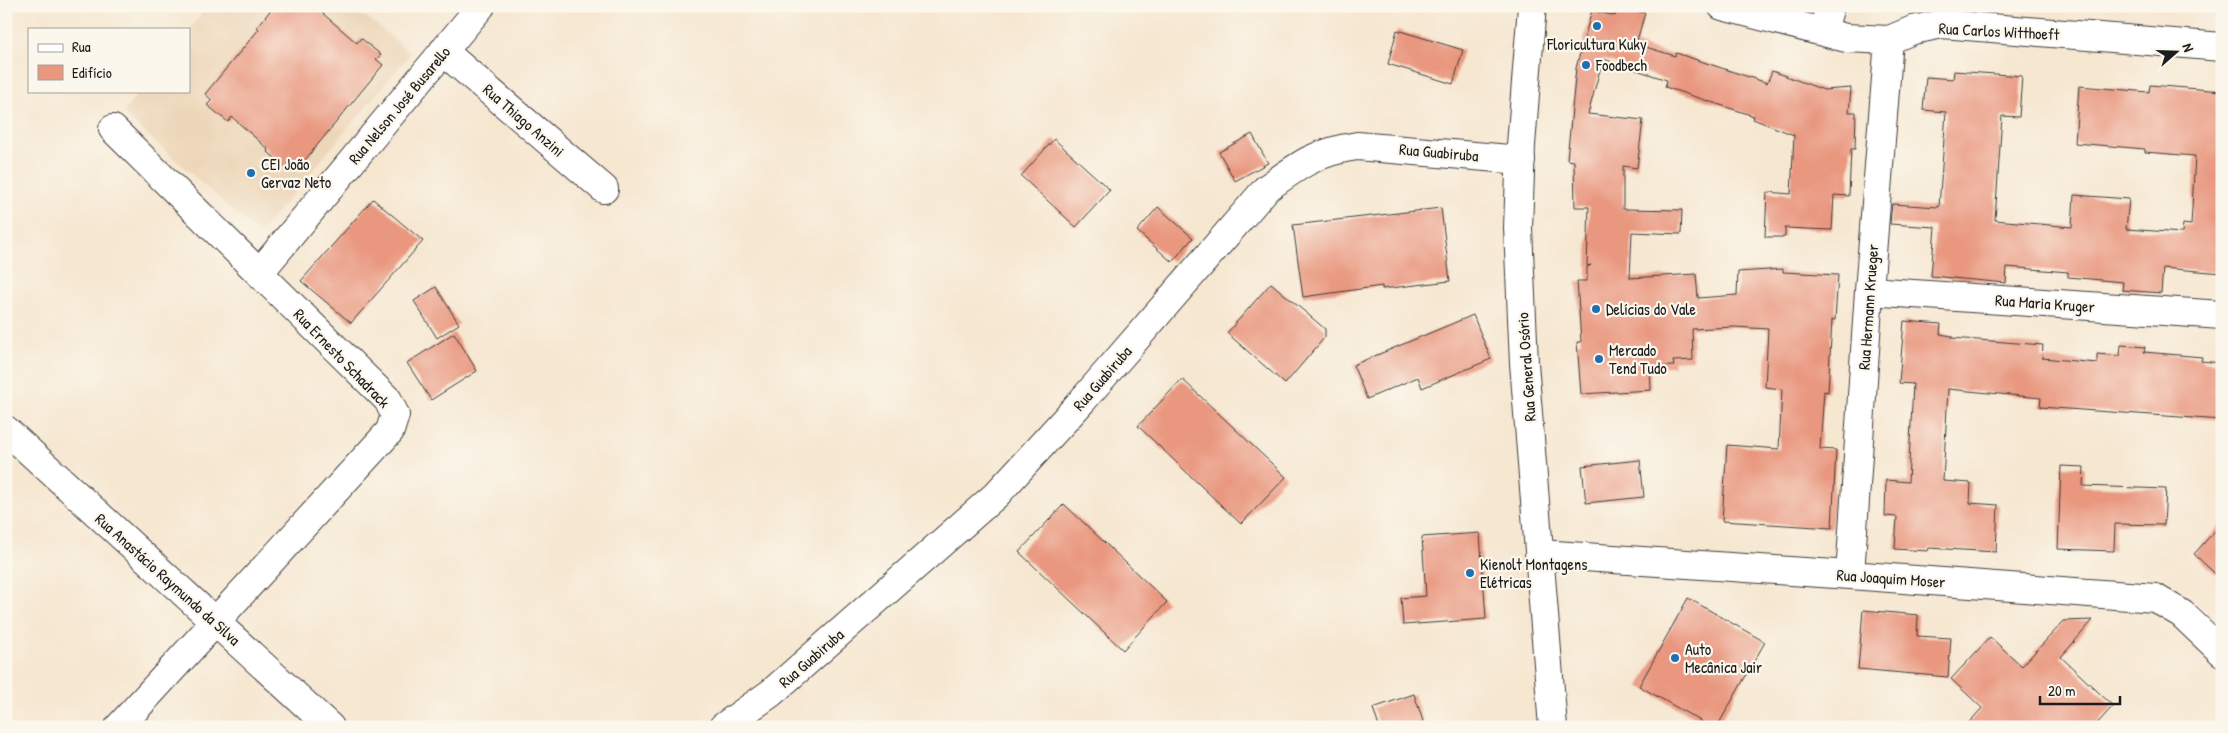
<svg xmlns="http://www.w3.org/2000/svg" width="2228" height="733" font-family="'Patrick Hand',sans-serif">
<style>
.built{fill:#edd7ba}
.building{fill:#e9977f}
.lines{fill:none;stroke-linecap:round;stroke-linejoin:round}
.minor-casing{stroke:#3d3a37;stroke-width:30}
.major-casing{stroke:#3d3a37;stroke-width:30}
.minor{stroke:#fff;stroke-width:28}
.major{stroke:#fff;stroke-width:28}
.poi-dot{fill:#1f6fb2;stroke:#fbf7ec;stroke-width:2}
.labels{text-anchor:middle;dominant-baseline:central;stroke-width:4.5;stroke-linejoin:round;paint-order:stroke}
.street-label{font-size:16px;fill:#1c1c1c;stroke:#fbf7ec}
.poi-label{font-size:16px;fill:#1c1c1c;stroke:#fbf7ec;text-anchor:start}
</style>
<rect width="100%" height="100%" fill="#fbf7ec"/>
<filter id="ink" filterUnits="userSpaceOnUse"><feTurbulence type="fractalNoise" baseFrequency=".02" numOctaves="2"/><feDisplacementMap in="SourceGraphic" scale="10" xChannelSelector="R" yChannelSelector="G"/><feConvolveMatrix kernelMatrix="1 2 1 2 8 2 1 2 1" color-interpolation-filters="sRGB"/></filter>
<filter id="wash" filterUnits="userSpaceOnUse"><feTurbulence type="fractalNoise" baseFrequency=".0096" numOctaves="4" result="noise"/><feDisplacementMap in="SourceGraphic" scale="20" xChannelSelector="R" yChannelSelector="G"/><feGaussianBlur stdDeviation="1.12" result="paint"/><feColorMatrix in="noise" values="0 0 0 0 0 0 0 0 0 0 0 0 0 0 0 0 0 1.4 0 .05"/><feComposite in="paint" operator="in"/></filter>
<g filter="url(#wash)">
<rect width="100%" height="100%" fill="#f6e7d1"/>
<path class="built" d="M208 6H343L369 19 411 53 259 234 123 113 140 91H189V30Z"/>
<g id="blocks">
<path class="building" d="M274 6H314L357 43 361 38 381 55 376 59 383 65 296 171 289 165 286 168 267 151 268 149 232 117 228 122 207 105 212 100 205 94 259 29 257 27Z
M1618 6 1645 13 1636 44 1675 56 1676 53 1767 83 1772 71 1824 90 1851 88 1849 112H1856L1855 149H1851L1849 196 1834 195 1832 230 1785 228V237H1765L1767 192 1791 194 1794 135 1753 119 1754 116 1665 87 1667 80 1603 59 1588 114 1643 120 1637 168 1623 166V209L1682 210 1681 234 1632 232 1630 278 1696 274 1698 298 1737 295 1738 272 1783 269V272L1838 275 1835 320H1832L1828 392 1824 391 1820 449 1836 450 1832 528 1722 521 1727 445 1779 449 1782 389 1765 387 1768 329 1734 327 1692 329 1693 360 1673 361 1674 366 1650 367 1651 390 1581 394 1577 342H1581L1577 281H1587V267L1591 265 1587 266 1589 207H1575L1574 161 1567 160 1576 68 1592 10 1615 16Z
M1397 30 1463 50 1453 84 1388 64Z
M1954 71 2022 76 2019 117 2002 116 1995 220 2072 227 2074 195 2129 199 2126 229 2182 233 2183 224 2191 225 2195 156 2145 152V149L2075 143 2079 86 2149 92 2150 85 2222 91V273L2163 268 2161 293 2122 290 2123 282 2068 277V272L2007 267 2006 283 1931 276 1935 227 1890 224 1892 204 1939 207 1946 112 1923 110 1926 77 1953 79Z
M1252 134 1268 163 1235 181 1219 152Z
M1054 139 1110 190 1076 227 1021 176Z
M373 199 423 241 351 323 301 281Z
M1158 207 1193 238 1172 262 1137 231Z
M1441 208 1450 281 1382 289V286L1303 297 1293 225Z
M1271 283 1325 329V337L1285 384 1227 333Z
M436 287 459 324 437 338 414 301Z
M1473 315 1491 359 1422 388 1418 377 1367 399 1353 365Z
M1904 321 1941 324 1940 334 1952 336V338L2043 345 2042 358 2097 363V354L2120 356 2121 345 2145 347 2144 352 2202 357 2201 361 2222 363V420L2040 407 2041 398 1948 389 1943 481 1971 483 1970 503 1998 505 1996 552 1929 548 1928 551 1895 549 1897 517 1885 516 1886 480 1908 482 1913 384 1899 383Z
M454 333 477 371 431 400 407 363Z
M1182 379 1286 477 1241 524 1138 426Z
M1640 460 1644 497 1586 503 1582 466Z
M2061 466 2084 467 2083 486 2166 489 2164 525 2115 524 2114 551 2058 549Z
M1064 504 1167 602 1123 650 1019 552Z
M2222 523V580L2194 554Z
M1480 533 1486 619 1403 625 1401 598 1426 596 1422 537Z
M1688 598 1765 642 1717 727H1711L1639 686Z
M1863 610 1918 615 1917 636 1951 638 1948 677 1858 669Z
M2093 620 2061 657 2113 706 2094 727H1965L1982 708 1951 679 1990 637 2022 666 2064 621Z
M1414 694 1425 727H1379L1373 708Z"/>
</g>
</g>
<g filter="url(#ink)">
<use href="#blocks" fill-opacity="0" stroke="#3d3a37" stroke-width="1"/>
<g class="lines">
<g class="minor-casing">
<path id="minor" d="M1722 6 1846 38 1889 40 1913 30 1942 24 2222 47
M1823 31 1830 6
M443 51 604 189
M113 129 388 400 395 415 390 431 119 727
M259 273 481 6
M1869 291 2222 315
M6 430 330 727
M1540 554 1850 575 2155 598 2182 614 2222 652
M1850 575 1869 291 1889 40
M723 727 771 693 996 495 1082 401 1266 189C1299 165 1316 152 1357 146L1521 160"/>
</g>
<g class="major-casing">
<path id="major" d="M1532 6 1521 145 1518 228 1524 363 1553 727"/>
</g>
<use href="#minor" class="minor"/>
<use href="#major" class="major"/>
</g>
</g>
<g class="poi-dot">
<circle cx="1597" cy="26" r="5"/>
<circle cx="1586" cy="65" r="5"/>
<circle cx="251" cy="173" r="5"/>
<circle cx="1596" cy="309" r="5"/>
<circle cx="1599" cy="359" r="5"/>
<circle cx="1470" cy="573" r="5"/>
<circle cx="1675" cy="658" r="5"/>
</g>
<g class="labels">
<g class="street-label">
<text transform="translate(1999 31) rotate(3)">Rua Carlos Witthoeft</text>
<text transform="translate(399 105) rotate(-50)">Rua Nelson José Busarello</text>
<text transform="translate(524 120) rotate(41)">Rua Thiago Anzini</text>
<text transform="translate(1439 152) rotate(5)">Rua Guabiruba</text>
<text transform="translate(2045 303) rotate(4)">Rua Maria Kruger</text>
<text transform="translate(1868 307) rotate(-86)">Rua Hermann Krueger</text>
<text transform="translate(342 358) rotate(46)">Rua Ernesto Schadrack</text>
<text transform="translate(1526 367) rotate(-94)">Rua General Osório</text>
<text transform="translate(1102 378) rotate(-49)">Rua Guabiruba</text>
<text transform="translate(1891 578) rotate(4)">Rua Joaquim Moser</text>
<text transform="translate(168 579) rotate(42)">Rua Anastácio Raymundo da Silva</text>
<text transform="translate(811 658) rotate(-41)">Rua Guabiruba</text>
</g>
<g class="poi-label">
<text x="1597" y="44" text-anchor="middle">Floricultura Kuky</text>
<text x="1596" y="65">Foodbech</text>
<text x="261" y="164">CEI João<tspan x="261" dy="18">Gervaz Neto</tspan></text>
<text x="1606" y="309">Delícias do Vale</text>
<text x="1609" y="350">Mercado<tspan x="1609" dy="18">Tend Tudo</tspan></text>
<text x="1480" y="564">Kienolt Montagens<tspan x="1480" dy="18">Elétricas</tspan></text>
<text x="1685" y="649">Auto<tspan x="1685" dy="18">Mecânica Jair</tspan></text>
</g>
</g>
<rect width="2228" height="733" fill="none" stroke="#fbf7ec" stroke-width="25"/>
<rect x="28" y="28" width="162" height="65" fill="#fbf7ec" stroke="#a29f99"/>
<rect x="38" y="44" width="25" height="8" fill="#ffffff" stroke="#a29f99"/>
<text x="72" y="52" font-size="15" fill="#1c1c1c">Rua</text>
<rect x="38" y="65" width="25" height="15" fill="#e9977f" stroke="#a29f99"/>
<text x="72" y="78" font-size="15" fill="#1c1c1c">Edifício</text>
<g transform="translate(2176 52) rotate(70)" stroke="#fbf7ec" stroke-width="4" paint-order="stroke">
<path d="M0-4L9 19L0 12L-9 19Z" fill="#1c1c1c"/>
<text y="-8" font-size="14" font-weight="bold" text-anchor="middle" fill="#1c1c1c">N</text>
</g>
<path d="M2040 696v8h80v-8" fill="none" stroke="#1c1c1c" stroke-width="2.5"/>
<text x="2048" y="696" font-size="15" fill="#1c1c1c" stroke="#fbf7ec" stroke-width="4" paint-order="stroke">20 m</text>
</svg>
